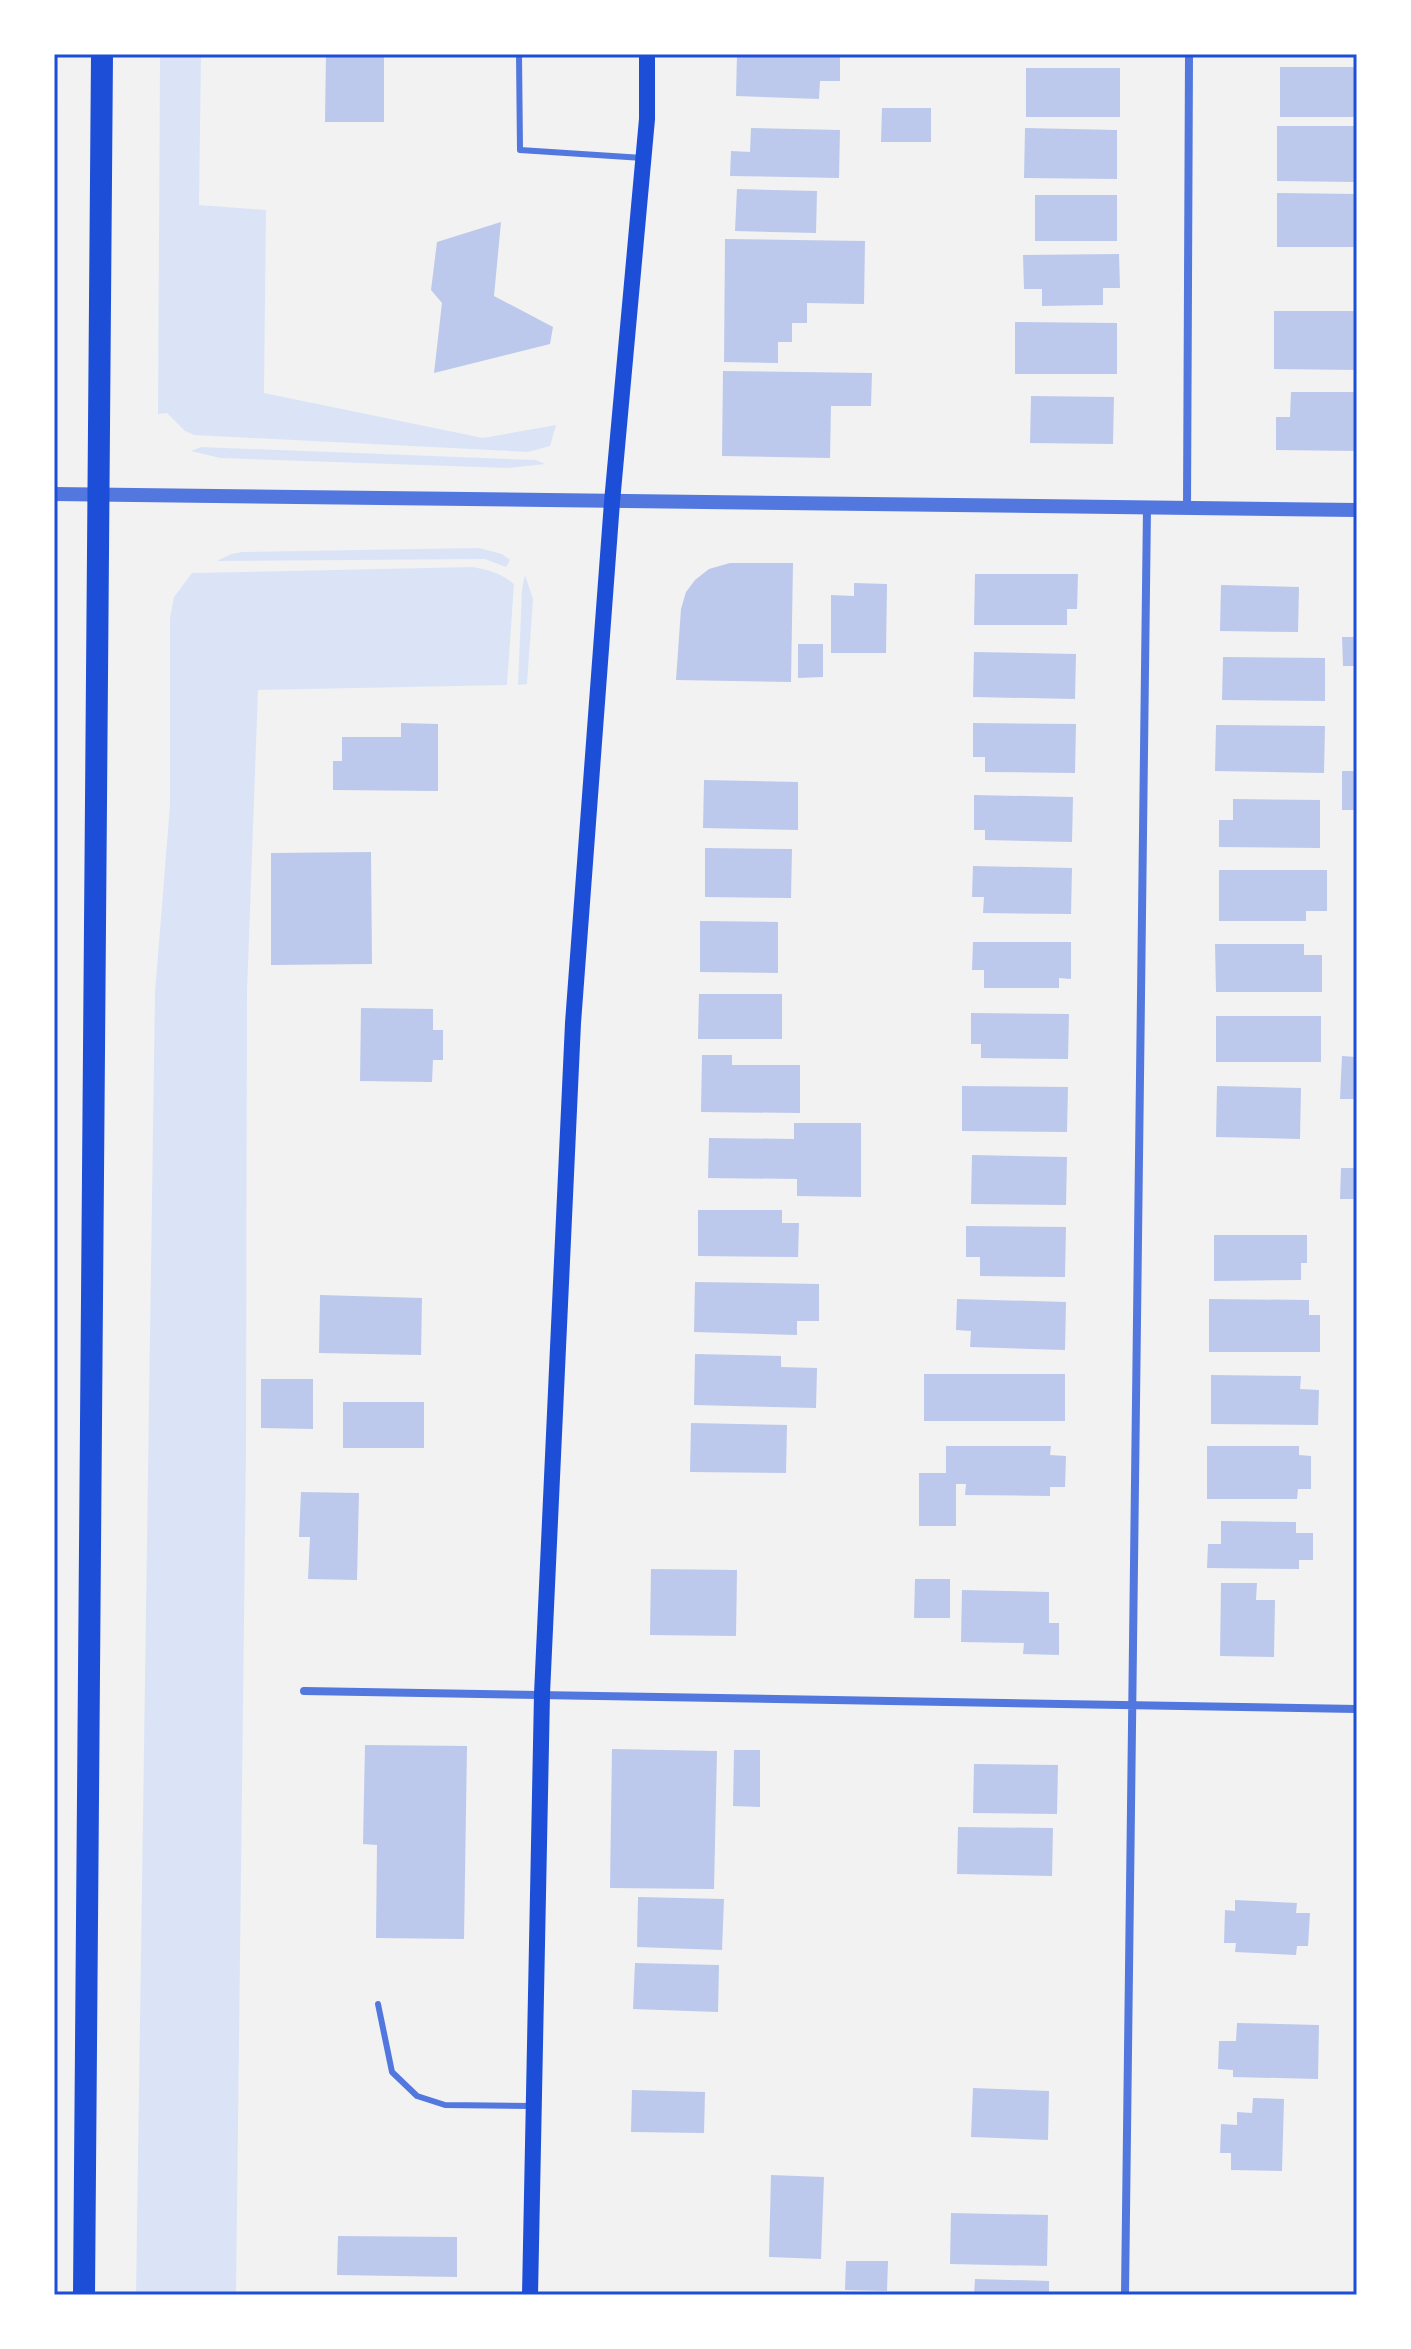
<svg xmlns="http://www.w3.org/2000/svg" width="1411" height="2349" font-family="'Golos Text',sans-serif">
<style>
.green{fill:#dbe4f7}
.building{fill:#bdc9ec}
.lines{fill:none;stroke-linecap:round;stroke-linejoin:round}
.service{stroke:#5277de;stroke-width:6}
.minor{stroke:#5277de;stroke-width:8}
.tertiary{stroke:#5277de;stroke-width:14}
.secondary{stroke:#1d4ed8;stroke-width:16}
.trunk{stroke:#1d4ed8;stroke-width:22}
.neatline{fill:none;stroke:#1d4ed8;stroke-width:3}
</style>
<rect width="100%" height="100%" fill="#f2f2f2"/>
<path class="green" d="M54 54H58L54 427Z
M160 54H201L199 205 266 210 264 393 483 438 556 425 550 446 528 452 194 435 185 431 167 413 158 414Z
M201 447 536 460 545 464 508 468 220 458 191 451Z
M479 548 502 554 510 560 506 567 485 559 217 561 231 554 242 552Z
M472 567C489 570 501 573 514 584L507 685 258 690 247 992 246 1453 236 2295H136L155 992 170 805V618L174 597 192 573Z
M525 575 533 599 527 684 518 685 522 589Z"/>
<path class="building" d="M326 54H384V122H325Z
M737 54H840V81H820L819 99 736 96Z
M1280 67H1357V117H1280Z
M1026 68H1120V117H1026Z
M882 108H931V142H881Z
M1277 126H1357V182L1277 181Z
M751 128 840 130 839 178 730 176 731 151 750 152Z
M1025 128 1117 130V179L1024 178Z
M737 189 817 191 816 233 735 231Z
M1277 193 1357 194V247H1277Z
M1035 195H1117V241H1035Z
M501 222 494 296 553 327 550 344 434 373 442 303 431 290 437 242Z
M725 239 865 241 864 304 807 303V323H792V342H778V363L724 362Z
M1119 254 1120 288H1103V305L1042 306V289H1024L1023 255Z
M1274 311H1357V370L1274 369Z
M1015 322 1117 323V374H1015Z
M723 371 872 373 871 406H831L830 458 722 456Z
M1291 392H1357V451L1276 450V417H1290Z
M1031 396 1114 397 1113 444 1030 443Z
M730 563H793L791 682 676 680 681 609 686 592 695 580 709 569Z
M975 574H1078L1077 609H1067V625H974Z
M854 583 887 584 886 653H831V595L854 596Z
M1221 585 1299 587 1298 632 1220 631Z
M1342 637H1357V666H1343Z
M798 644H823V677L798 678Z
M974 652 1076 654 1075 699 973 697Z
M1223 657 1325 658V701L1222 700Z
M401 723 438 724V791L333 790V761H342V737H401Z
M973 723 1076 724 1075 773 985 772V757H973Z
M1216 725 1325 726 1324 773 1215 771Z
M1342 771H1357V810H1342Z
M704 780 798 782V830L703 828Z
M974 795 1073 797 1072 842 985 840V830H974Z
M1233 799 1320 800V848L1219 847V820H1233Z
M705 848 792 849 791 898 705 897Z
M371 852 372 964 271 965V853Z
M973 866 1072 868 1071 914 983 913 984 897H972Z
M1219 870H1327V911H1306V921H1219Z
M700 921 778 922V973L700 972Z
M973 942H1071V979L1059 978V988H984V970H972Z
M1215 944H1304V955H1322V992H1216Z
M699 994H782V1039H698Z
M361 1008 433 1009V1030H443V1060H433L432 1082 360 1081Z
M971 1013 1069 1014 1068 1059 981 1058V1044H971Z
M1216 1016H1321V1062H1216Z
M702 1055H732V1065H800V1113L701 1112Z
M1342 1056 1357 1057V1099H1340Z
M962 1086 1068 1087 1067 1132 962 1131Z
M1217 1086 1301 1088 1300 1139 1216 1137Z
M794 1123H861V1197L797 1196V1179L708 1178 709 1138 794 1139Z
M972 1155 1067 1157 1066 1205 971 1204Z
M1341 1168H1357V1199H1340Z
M698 1210H782V1223H799L798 1257 698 1256Z
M966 1226 1066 1227 1065 1277 980 1276V1257H966Z
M1214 1235H1307V1263H1301V1280L1214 1281Z
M695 1282 819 1284V1321H797V1335L694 1332Z
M320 1295 422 1298 421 1355 319 1353Z
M957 1299 1066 1302 1065 1350 970 1347 971 1331 956 1330Z
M1209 1299 1309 1300V1315H1320V1352H1209Z
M695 1354 781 1356V1367L817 1368 816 1408 694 1405Z
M924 1374H1065V1421H924Z
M1211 1375 1301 1376 1300 1389 1319 1390 1318 1425 1211 1424Z
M261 1379H313V1429L261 1428Z
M343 1402H424V1448H343Z
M691 1423 787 1425 786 1473 690 1472Z
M946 1446H1051L1050 1455 1066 1456 1065 1487H1050V1496L965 1495 966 1484H956V1526H919V1473H946Z
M1207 1446H1299V1455L1311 1456V1489H1298L1297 1499H1207Z
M301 1492 359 1493 357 1580 308 1579 310 1537H299Z
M1221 1521 1296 1522V1533H1313V1560H1299V1569L1207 1568 1208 1544H1221Z
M651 1569 737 1570 736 1636 650 1635Z
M915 1579H950V1618H914Z
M1221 1583H1257L1256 1600H1275L1274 1657 1220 1656Z
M962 1590 1049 1592V1623H1059V1655L1023 1654 1024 1643 961 1642Z
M365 1745 467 1746 464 1939 376 1938 377 1845 363 1844Z
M612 1749 717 1751 714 1889 610 1888Z
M734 1750H760V1807L733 1806Z
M974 1764 1058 1765 1057 1814 973 1813Z
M958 1827 1053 1828 1052 1876 957 1874Z
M638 1897 724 1899 722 1950 637 1947Z
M1235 1900 1297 1903 1296 1913H1310L1308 1946H1297L1296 1955 1235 1952 1236 1943H1224L1225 1910 1235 1911Z
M635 1963 719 1965 718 2012 633 2009Z
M1237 2023 1319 2025 1318 2079 1233 2077V2070L1218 2069 1219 2041H1236Z
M973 2088 1049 2091 1048 2140 971 2137Z
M632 2090 705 2092 704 2133 631 2132Z
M1253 2098 1284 2099 1282 2171 1231 2170V2153H1220L1221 2124 1237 2125V2112L1252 2113Z
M771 2175 824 2177 821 2259 769 2257Z
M951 2213 1048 2215 1047 2266 950 2264Z
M338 2236 457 2237V2277L337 2275Z
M846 2261H888L887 2291 845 2290Z
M975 2279 1049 2281V2295H974Z"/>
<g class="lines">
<path class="service" d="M519 54 520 150 643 158
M378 2004 392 2072 417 2096 445 2105 530 2106"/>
<path class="minor" d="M1187 509 1189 54
M304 1691 1357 1709
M1125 2295 1147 508"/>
<path class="tertiary" d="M54 494 1357 510"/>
<path class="secondary" d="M530 2295 542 1694 573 1023 612 502 647 119V54"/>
<path class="trunk" d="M84 2295 102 54"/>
</g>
<rect width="1411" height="2349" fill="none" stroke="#ffffff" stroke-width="112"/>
<rect x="56" y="56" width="1299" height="2237" class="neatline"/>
</svg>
